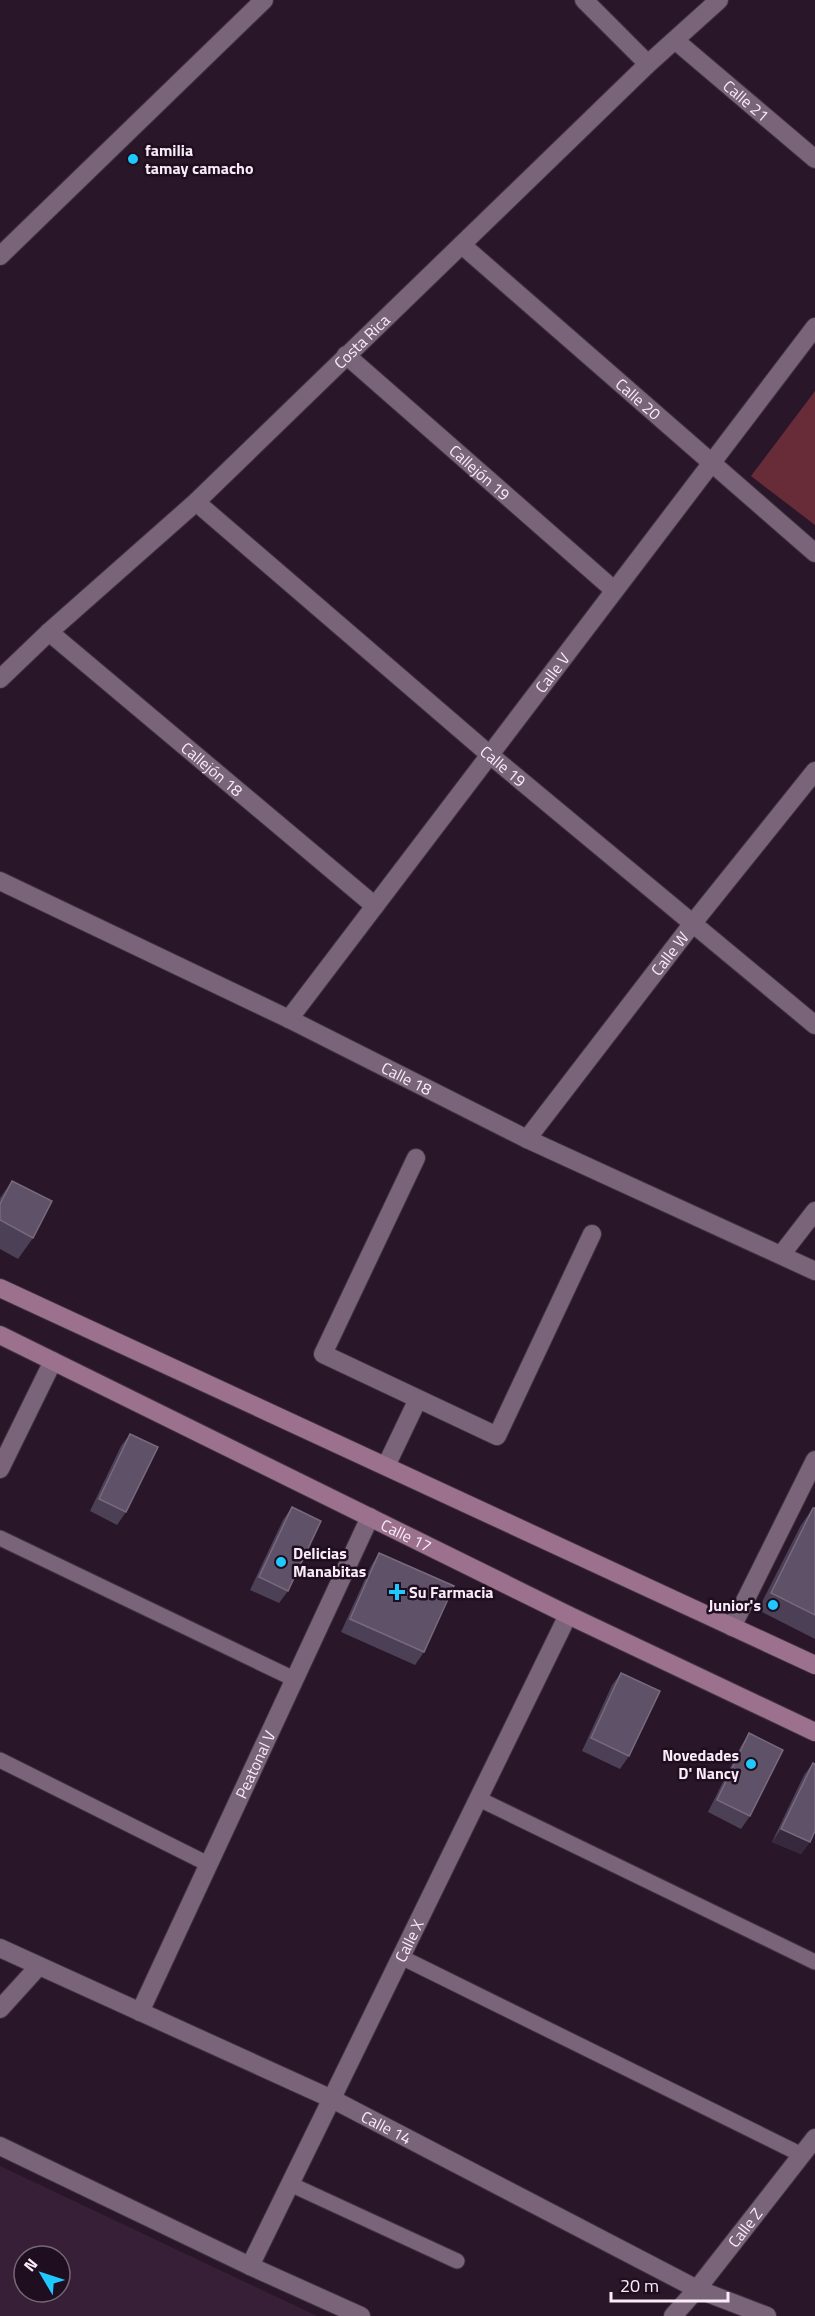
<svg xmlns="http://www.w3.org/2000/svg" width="815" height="2316" font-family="'Titillium Web',sans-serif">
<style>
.built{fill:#372037;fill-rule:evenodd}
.green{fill:#682c39}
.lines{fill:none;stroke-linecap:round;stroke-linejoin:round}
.lane-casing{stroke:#3f323f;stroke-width:17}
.street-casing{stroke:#3f323f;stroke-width:20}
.secondary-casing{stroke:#3f323f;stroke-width:20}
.lane{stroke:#7a6479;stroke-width:15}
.street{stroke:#7a6479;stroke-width:18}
.secondary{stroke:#9b718d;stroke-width:18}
.wall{fill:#4c4057}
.shaded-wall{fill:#36283d}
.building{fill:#5f5268;stroke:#776a7f;stroke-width:1.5}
.poi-dot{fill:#1fc9fd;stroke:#1f0e1f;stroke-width:2}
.labels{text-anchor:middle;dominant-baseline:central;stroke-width:5;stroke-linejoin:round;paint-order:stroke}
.street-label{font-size:16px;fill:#f9ecf8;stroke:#1f0e1f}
.poi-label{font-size:16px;font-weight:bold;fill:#f9ecf8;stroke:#1f0e1f;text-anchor:start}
</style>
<rect width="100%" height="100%" fill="#291729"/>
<path class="built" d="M0 2166 317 2316H0ZM24 2256H60V2292H24Z"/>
<path class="green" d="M815 391V525L751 476Z"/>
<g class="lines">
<g class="lane-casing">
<path id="lane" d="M0 1538 294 1679
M0 1760 208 1864
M479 1799 815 1962
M401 1957 802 2155
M290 2184 457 2261"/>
</g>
<g class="street-casing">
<g id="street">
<path d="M584 0 648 64"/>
<path id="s1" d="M676 41 815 159"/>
<path id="s2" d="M462 245 815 553"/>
<path d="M0 256 264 0"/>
<path id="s3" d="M346 355 614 590"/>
<path id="s4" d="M196 502 490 755 815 1025"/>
<path id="s5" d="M49 632 375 906"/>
<path id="s6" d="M0 679 49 632 196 502 648 64 719 0"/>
<path id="s7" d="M0 881 289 1019 527 1139 815 1271"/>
<path id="s8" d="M289 1019 815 327"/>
<path id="s9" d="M527 1139 693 923 815 771"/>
<path d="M416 1158 323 1354 497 1436 592 1234"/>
<path d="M781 1255 815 1211"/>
<path d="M386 1466 418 1399"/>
<path d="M0 1469 53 1361"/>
<path d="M732 1627 815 1460"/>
<path id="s10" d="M0 1948 332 2099 697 2289 767 2316"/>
<path d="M0 2009 39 1966"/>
<path id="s11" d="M140 2012 370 1517"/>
<path d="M0 2146 250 2266 361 2316"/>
<path id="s12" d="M250 2266 568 1615"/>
<path id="s13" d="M673 2316 697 2289 815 2138"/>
</g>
</g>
<g class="secondary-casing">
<g id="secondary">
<path d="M0 1288 815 1665"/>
<path id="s14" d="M0 1335 568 1615 815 1732"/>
</g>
</g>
<use href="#lane" class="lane"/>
<use href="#street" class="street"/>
<use href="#secondary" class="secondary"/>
</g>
<path class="wall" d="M12 1181 33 1238 18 1259 0 1249V1198Z
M130 1434 126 1512 117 1525 90 1511 121 1446Z
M292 1507 288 1591 279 1603 250 1590 283 1520Z
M813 1508H815V1639L758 1610 801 1525Z
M379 1553 424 1652 415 1665 341 1632 371 1566Z
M621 1673 629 1756 620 1769 582 1751 612 1685Z
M749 1733 750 1816 741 1829 708 1812 741 1746Z
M813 1763 810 1842 801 1854 772 1842 804 1775Z"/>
<path class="shaded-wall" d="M781 1829 810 1842 801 1854 772 1842Z"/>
<path class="building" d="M12 1181 52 1201 33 1238 0 1220V1204Z
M130 1434 158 1447 126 1512 99 1499Z
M292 1507 321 1521 288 1591 259 1577Z
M813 1508H815V1615L771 1593Z
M379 1553 454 1586 424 1652 350 1619Z
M621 1673 660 1691 629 1756 591 1738Z
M749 1733 783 1750 750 1816 717 1800Z
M813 1763 815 1764V1831L810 1842 781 1829Z"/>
<g class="poi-dot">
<circle cx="133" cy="159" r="6"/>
<circle cx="281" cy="1562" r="6"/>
<path d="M394 1583h6v6h6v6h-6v6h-6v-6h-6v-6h6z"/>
<circle cx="773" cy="1605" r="6"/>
<circle cx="751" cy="1764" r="6"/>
</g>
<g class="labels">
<g class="street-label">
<text stroke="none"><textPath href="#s1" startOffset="92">Calle 21</textPath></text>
<text stroke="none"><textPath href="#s6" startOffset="495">Costa Rica</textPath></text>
<text stroke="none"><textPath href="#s2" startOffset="234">Calle 20</textPath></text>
<text stroke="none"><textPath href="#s3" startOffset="178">Callejón 19</textPath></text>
<text stroke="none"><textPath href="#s8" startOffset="435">Calle V</textPath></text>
<text stroke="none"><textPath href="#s4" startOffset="405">Calle 19</textPath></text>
<text stroke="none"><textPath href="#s5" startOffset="213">Callejón 18</textPath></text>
<text stroke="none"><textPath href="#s9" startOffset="234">Calle W</textPath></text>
<text stroke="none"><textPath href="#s7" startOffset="452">Calle 18</textPath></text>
<text stroke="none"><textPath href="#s14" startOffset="453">Calle 17</textPath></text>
<text stroke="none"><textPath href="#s11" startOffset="273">Peatonal V</textPath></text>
<text stroke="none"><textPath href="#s12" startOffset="362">Calle X</textPath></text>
<text stroke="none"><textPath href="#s10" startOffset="426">Calle 14</textPath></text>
<text stroke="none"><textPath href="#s13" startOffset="114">Calle Z</textPath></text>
</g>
<g class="poi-label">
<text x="145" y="150">familia<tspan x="145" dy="18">tamay camacho</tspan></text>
<text x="293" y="1553">Delicias<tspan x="293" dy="18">Manabitas</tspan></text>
<text x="409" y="1592">Su Farmacia</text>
<text x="761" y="1605" text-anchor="end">Junior's</text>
<text x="739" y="1755" text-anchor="end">Novedades<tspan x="739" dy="18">D' Nancy</tspan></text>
</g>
</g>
<g transform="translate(42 2274) rotate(309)"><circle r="28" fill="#1f0e1f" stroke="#766776" stroke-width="1.5"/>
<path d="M0-4.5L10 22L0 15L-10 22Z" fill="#1fc9fd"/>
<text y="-9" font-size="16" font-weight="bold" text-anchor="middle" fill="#f9ecf8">N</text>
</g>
<path d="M611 2292v9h117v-9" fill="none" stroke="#f9ecf8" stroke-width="3"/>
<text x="620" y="2292" font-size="18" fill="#f9ecf8" stroke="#1f0e1f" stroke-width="4.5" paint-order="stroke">20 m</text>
</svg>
